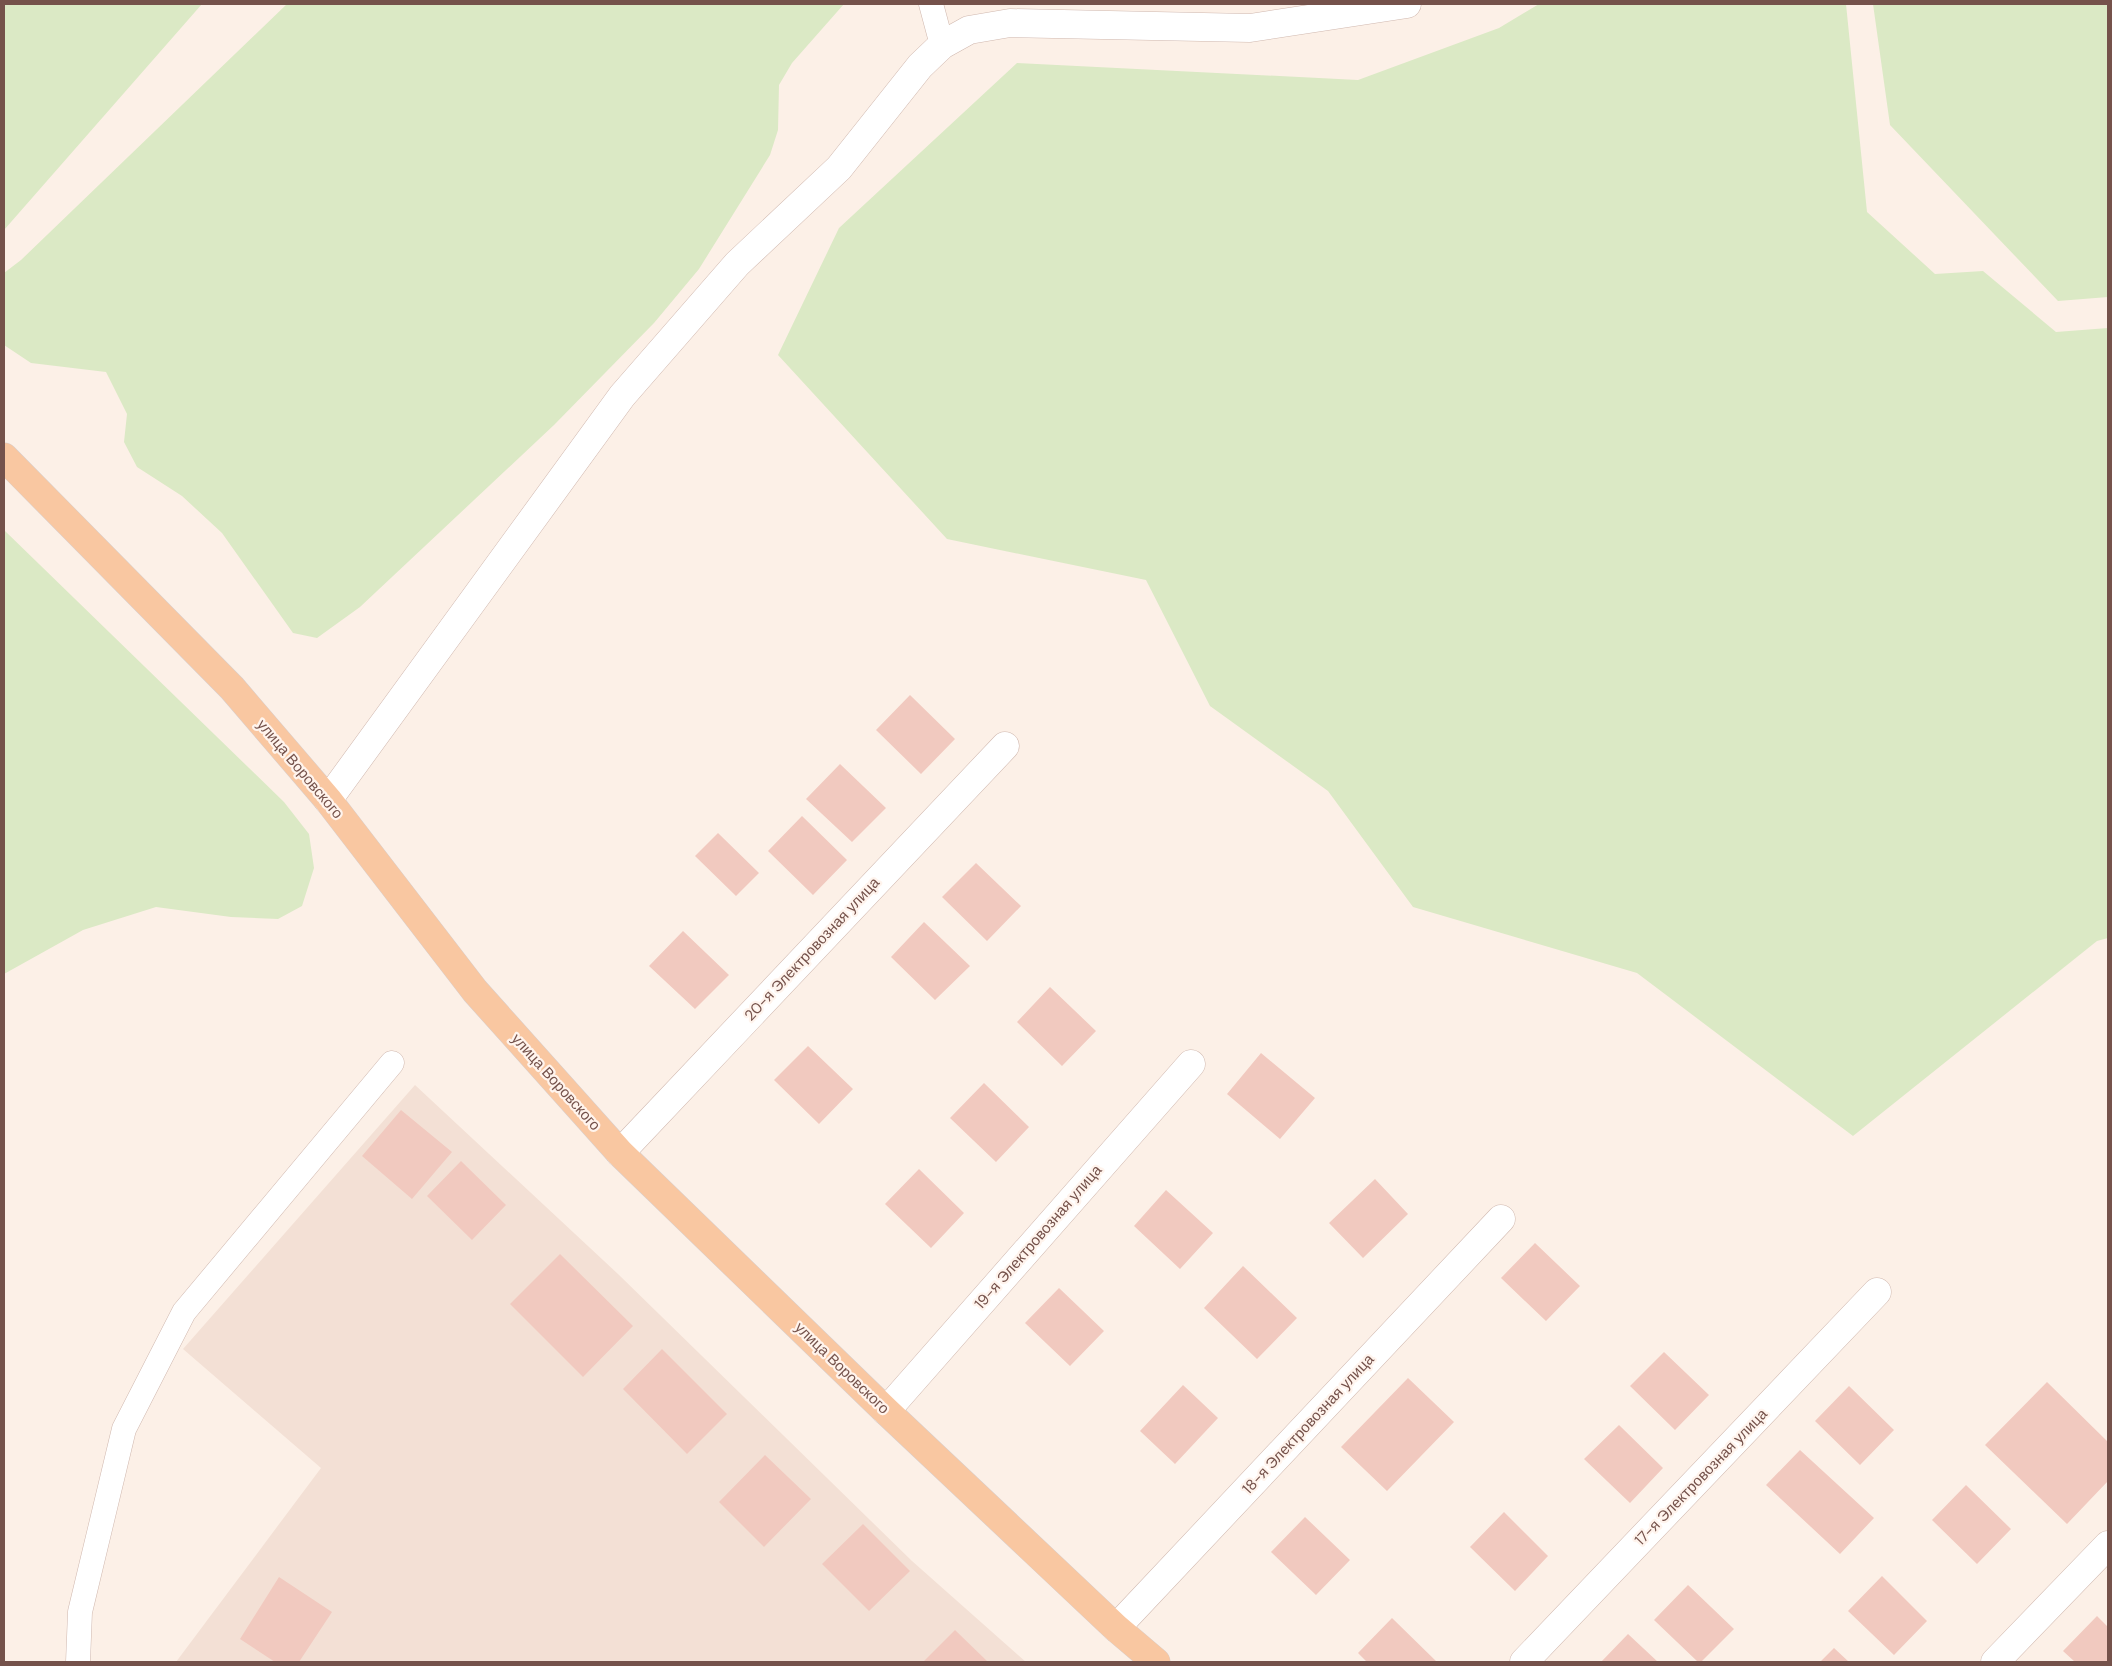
<svg xmlns="http://www.w3.org/2000/svg" width="2112" height="1666" font-family="'DM Sans',sans-serif">
<style>
.residential{fill:#f3e0d5}
.green{fill:#dbe9c5}
.building{fill:#f1c9bf}
.lines{fill:none;stroke-linecap:round;stroke-linejoin:round}
.lane-casing{stroke:#d0b8af;stroke-width:25}
.street-casing{stroke:#d0b8af;stroke-width:29}
.primary-casing{stroke:#d8cfcd;stroke-width:29}
.lane{stroke:#fff;stroke-width:24}
.street{stroke:#fff;stroke-width:28}
.primary{stroke:#f9c7a1;stroke-width:28}
.labels{text-anchor:middle;dominant-baseline:central;stroke-width:4.5;stroke-linejoin:round;paint-order:stroke}
.street-label{font-size:15px;fill:#75524b;stroke:#fff4ed}
</style>
<rect width="100%" height="100%" fill="#fcf0e7"/>
<path class="residential" d="M415 1085 618 1274 912 1561 1026 1662H176L321 1468 183 1349Z"/>
<path class="green" d="M4 4H202L4 230Z
M287 4H844L792 63 779 85 778 130 770 155 699 269 654 323 554 425 360 607 317 638 293 633 222 533 182 496 137 467 124 442 127 414 106 372 31 363 4 345V273L21 260Z
M1539 4H1846L1867 212 1935 274 1983 271 2056 332 2108 328V938L2097 941 1853 1136 1637 973 1413 907 1328 791 1210 706 1146 580 947 539 778 355 839 228 1017 63 1358 80 1499 28Z
M1873 4H2108V297L2058 301 1890 125Z
M4 530 284 802 309 834 314 868 302 906 278 919 231 917 156 907 83 930 4 974Z"/>
<path class="building" d="M910 695 955 739 921 774 876 730Z
M840 764 886 808 852 842 806 799Z
M802 816 847 860 813 895 768 851Z
M718 833 759 873 736 896 695 856Z
M976 863 1021 906 987 941 942 897Z
M924 922 970 966 935 1000 891 957Z
M683 931 729 975 695 1009 649 966Z
M1050 987 1096 1031 1062 1066 1017 1022Z
M808 1046 853 1089 819 1124 774 1080Z
M1261 1053 1315 1098 1280 1139 1227 1094Z
M984 1083 1029 1127 996 1162 950 1118Z
M401 1110 452 1152 412 1199 362 1156Z
M461 1161 506 1205 472 1240 427 1196Z
M919 1169 964 1213 931 1248 885 1204Z
M1375 1179 1408 1214 1363 1258 1329 1223Z
M1166 1190 1213 1233 1180 1269 1134 1226Z
M1535 1243 1580 1286 1546 1321 1501 1278Z
M560 1254 633 1326 583 1377 510 1304Z
M1243 1266 1297 1318 1257 1359 1204 1308Z
M1059 1288 1104 1331 1070 1366 1025 1323Z
M662 1349 727 1414 687 1454 623 1389Z
M1664 1352 1709 1395 1675 1430 1630 1386Z
M1408 1378 1454 1422 1387 1491 1341 1447Z
M2047 1382 2108 1442V1481L2067 1524 1985 1445Z
M1183 1385 1218 1418 1175 1464 1140 1431Z
M1849 1386 1894 1430 1860 1465 1815 1421Z
M1619 1425 1663 1468 1630 1503 1584 1459Z
M1800 1450 1874 1518 1840 1554 1766 1485Z
M765 1455 811 1499 764 1547 719 1502Z
M1966 1485 2011 1529 1977 1564 1932 1520Z
M1504 1512 1548 1556 1515 1591 1470 1547Z
M1305 1517 1350 1560 1316 1595 1271 1552Z
M863 1524 910 1571 869 1611 822 1564Z
M1882 1576 1927 1621 1894 1655 1848 1611Z
M279 1577 332 1612 299 1662H275L240 1639Z
M1688 1585 1734 1629 1701 1662H1698L1654 1620Z
M2097 1616 2108 1627V1662H2075L2063 1651Z
M1392 1618 1437 1662H1367L1358 1653Z
M955 1630 988 1662H923Z
M1628 1634 1658 1662H1601Z
M1834 1648 1849 1662H1820Z"/>
<g class="lines">
<g class="lane-casing">
<path id="lane" d="M931 4 942 45
M78 1662 80 1612 124 1429 184 1312 392 1063"/>
</g>
<g class="street-casing">
<path id="street" d="M328 800 622 396 737 264 839 168 920 66 942 45 969 30 1010 23 1250 28 1407 4
M620 1153 1005 746
M886 1411 1191 1064
M1116 1628 1501 1219
M1524 1662 1877 1292
M1995 1662 2108 1545"/>
</g>
<g class="primary-casing">
<path id="primary" d="M4 457 232 688 328 800 475 991 620 1153 886 1411 1116 1628 1156 1662"/>
</g>
<use href="#lane" class="lane"/>
<use href="#street" class="street"/>
<use href="#primary" class="primary"/>
</g>
<g class="labels">
<g class="street-label">
<text transform="translate(300 769) rotate(50)">улица Воровского</text>
<text transform="translate(812 949) rotate(-47)">20-я Электровозная улица</text>
<text transform="translate(556 1082) rotate(48)">улица Воровского</text>
<text transform="translate(1038 1237) rotate(-49)">19-я Электровозная улица</text>
<text transform="translate(842 1368) rotate(44)">улица Воровского</text>
<text transform="translate(1308 1424) rotate(-47)">18-я Электровозная улица</text>
<text transform="translate(1701 1477) rotate(-46)">17-я Электровозная улица</text>
</g>
</g>
<rect width="2112" height="1666" fill="none" stroke="#75524b" stroke-width="10"/>
</svg>
